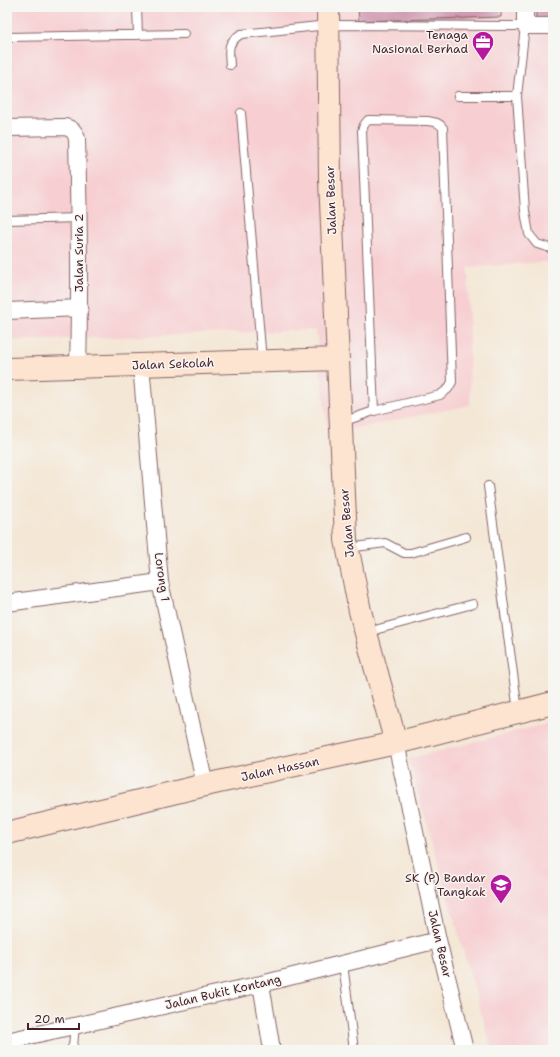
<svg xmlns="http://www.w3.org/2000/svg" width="560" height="1057" font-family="'Shantell Sans',sans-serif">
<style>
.built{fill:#f7cfd2}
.building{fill:#cd97af}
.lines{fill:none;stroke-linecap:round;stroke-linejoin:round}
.lane-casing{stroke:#866567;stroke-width:10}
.street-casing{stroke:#866567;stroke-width:18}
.secondary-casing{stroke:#866567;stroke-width:24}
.lane{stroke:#fff;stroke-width:8}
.street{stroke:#fff;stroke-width:16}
.secondary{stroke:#fde4d0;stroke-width:22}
.labels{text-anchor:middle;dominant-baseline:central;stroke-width:3;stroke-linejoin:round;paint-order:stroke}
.poi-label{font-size:12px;fill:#4a1f2b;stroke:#f6f6f2;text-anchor:end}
.street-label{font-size:12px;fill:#4a1f2b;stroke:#f6f6f2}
</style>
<rect width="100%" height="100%" fill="#f6f6f2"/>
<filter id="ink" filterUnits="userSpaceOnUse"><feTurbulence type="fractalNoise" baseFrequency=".025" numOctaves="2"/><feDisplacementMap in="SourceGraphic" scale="8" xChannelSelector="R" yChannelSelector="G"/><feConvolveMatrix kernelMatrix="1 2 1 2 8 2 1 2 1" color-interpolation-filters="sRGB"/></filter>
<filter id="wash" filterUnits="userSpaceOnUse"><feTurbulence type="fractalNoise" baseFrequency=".012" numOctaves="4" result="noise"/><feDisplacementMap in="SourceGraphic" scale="16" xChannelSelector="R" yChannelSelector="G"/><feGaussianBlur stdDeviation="0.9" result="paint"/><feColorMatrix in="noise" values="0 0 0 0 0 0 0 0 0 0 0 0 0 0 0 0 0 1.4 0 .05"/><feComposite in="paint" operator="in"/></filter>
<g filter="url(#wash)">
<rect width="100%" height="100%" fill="#f4e7d6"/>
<path class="built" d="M7 7H553V261L468 268 470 405 328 434 316 330 7 341Z
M553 722V1050H492L408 759Z"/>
<g id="blocks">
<path class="building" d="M358 7H501V17L359 21Z
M536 7H553V18H536Z"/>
</g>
</g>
<g filter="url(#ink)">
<use href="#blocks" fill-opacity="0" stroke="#866567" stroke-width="1"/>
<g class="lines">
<g class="lane-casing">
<path id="lane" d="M137 7 138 35
M7 37 184 34
M230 65C229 49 226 44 241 34L328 25 525 26 517 96 525 211 529 234 537 244 550 248H553
M458 96H517
M241 113 262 361
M7 220 79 218
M342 422 374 411 440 395 448 389 452 382 443 128C439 122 434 122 428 121L368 120 364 125 362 131 374 411
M488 486 518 711
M348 548 385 543 404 553H411L466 537
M367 632 473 604
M343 964 354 1050
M70 1050 73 1046 75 1026"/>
</g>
<g class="street-casing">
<path id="street" d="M525 7V26H553
M7 128 64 127C71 128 75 131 77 139 79 215 80 291 78 367
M7 311 80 308
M141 365 160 582 205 785
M7 603 160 582
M396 743 438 940 465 1050
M261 984 272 1050
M7 1041 261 984 438 940"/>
</g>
<g class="secondary-casing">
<path id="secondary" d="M328 7 330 180 346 540 360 611 396 743
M7 369 338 359
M7 833 205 785 396 743 553 703"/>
</g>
<use href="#lane" class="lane"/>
<use href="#street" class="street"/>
<use href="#secondary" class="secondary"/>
</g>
</g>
<defs>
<g id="office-pin" transform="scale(1.15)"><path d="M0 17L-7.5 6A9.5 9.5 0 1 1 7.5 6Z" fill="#b5179e" stroke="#f6f6f2"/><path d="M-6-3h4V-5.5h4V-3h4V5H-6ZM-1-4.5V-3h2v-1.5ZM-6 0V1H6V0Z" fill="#fff"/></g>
<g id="school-pin" transform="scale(1.15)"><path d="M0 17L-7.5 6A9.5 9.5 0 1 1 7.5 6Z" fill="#b5179e" stroke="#f6f6f2"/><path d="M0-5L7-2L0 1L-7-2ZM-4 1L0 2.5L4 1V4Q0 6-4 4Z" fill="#fff"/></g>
</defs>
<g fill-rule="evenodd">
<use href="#office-pin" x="483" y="42"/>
<use href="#school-pin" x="501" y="885"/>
</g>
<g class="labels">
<g class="poi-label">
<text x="468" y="35">Tenaga<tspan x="468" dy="14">Nasional Berhad</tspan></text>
<text x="486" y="878">SK (P) Bandar<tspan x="486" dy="14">Tangkak</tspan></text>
</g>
<g class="street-label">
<text transform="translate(331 200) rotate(-92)">Jalan Besar</text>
<text transform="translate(79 253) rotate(-90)">Jalan Suria 2</text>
<text transform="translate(173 364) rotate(-2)">Jalan Sekolah</text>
<text transform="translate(347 523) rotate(-95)">Jalan Besar</text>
<text transform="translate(162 577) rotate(82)">Lorong 1</text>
<text transform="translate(280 769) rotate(-12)">Jalan Hassan</text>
<text transform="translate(440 944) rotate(77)">Jalan Besar</text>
<text transform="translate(223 992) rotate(-13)">Jalan Bukit Kontang</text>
</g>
</g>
<rect width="560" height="1057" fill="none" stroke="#f6f6f2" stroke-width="24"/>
<path d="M28 1023v6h51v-6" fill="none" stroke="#4a1f2b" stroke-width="2"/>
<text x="34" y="1023" font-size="12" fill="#4a1f2b" stroke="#f6f6f2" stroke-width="3" paint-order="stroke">20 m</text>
</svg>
